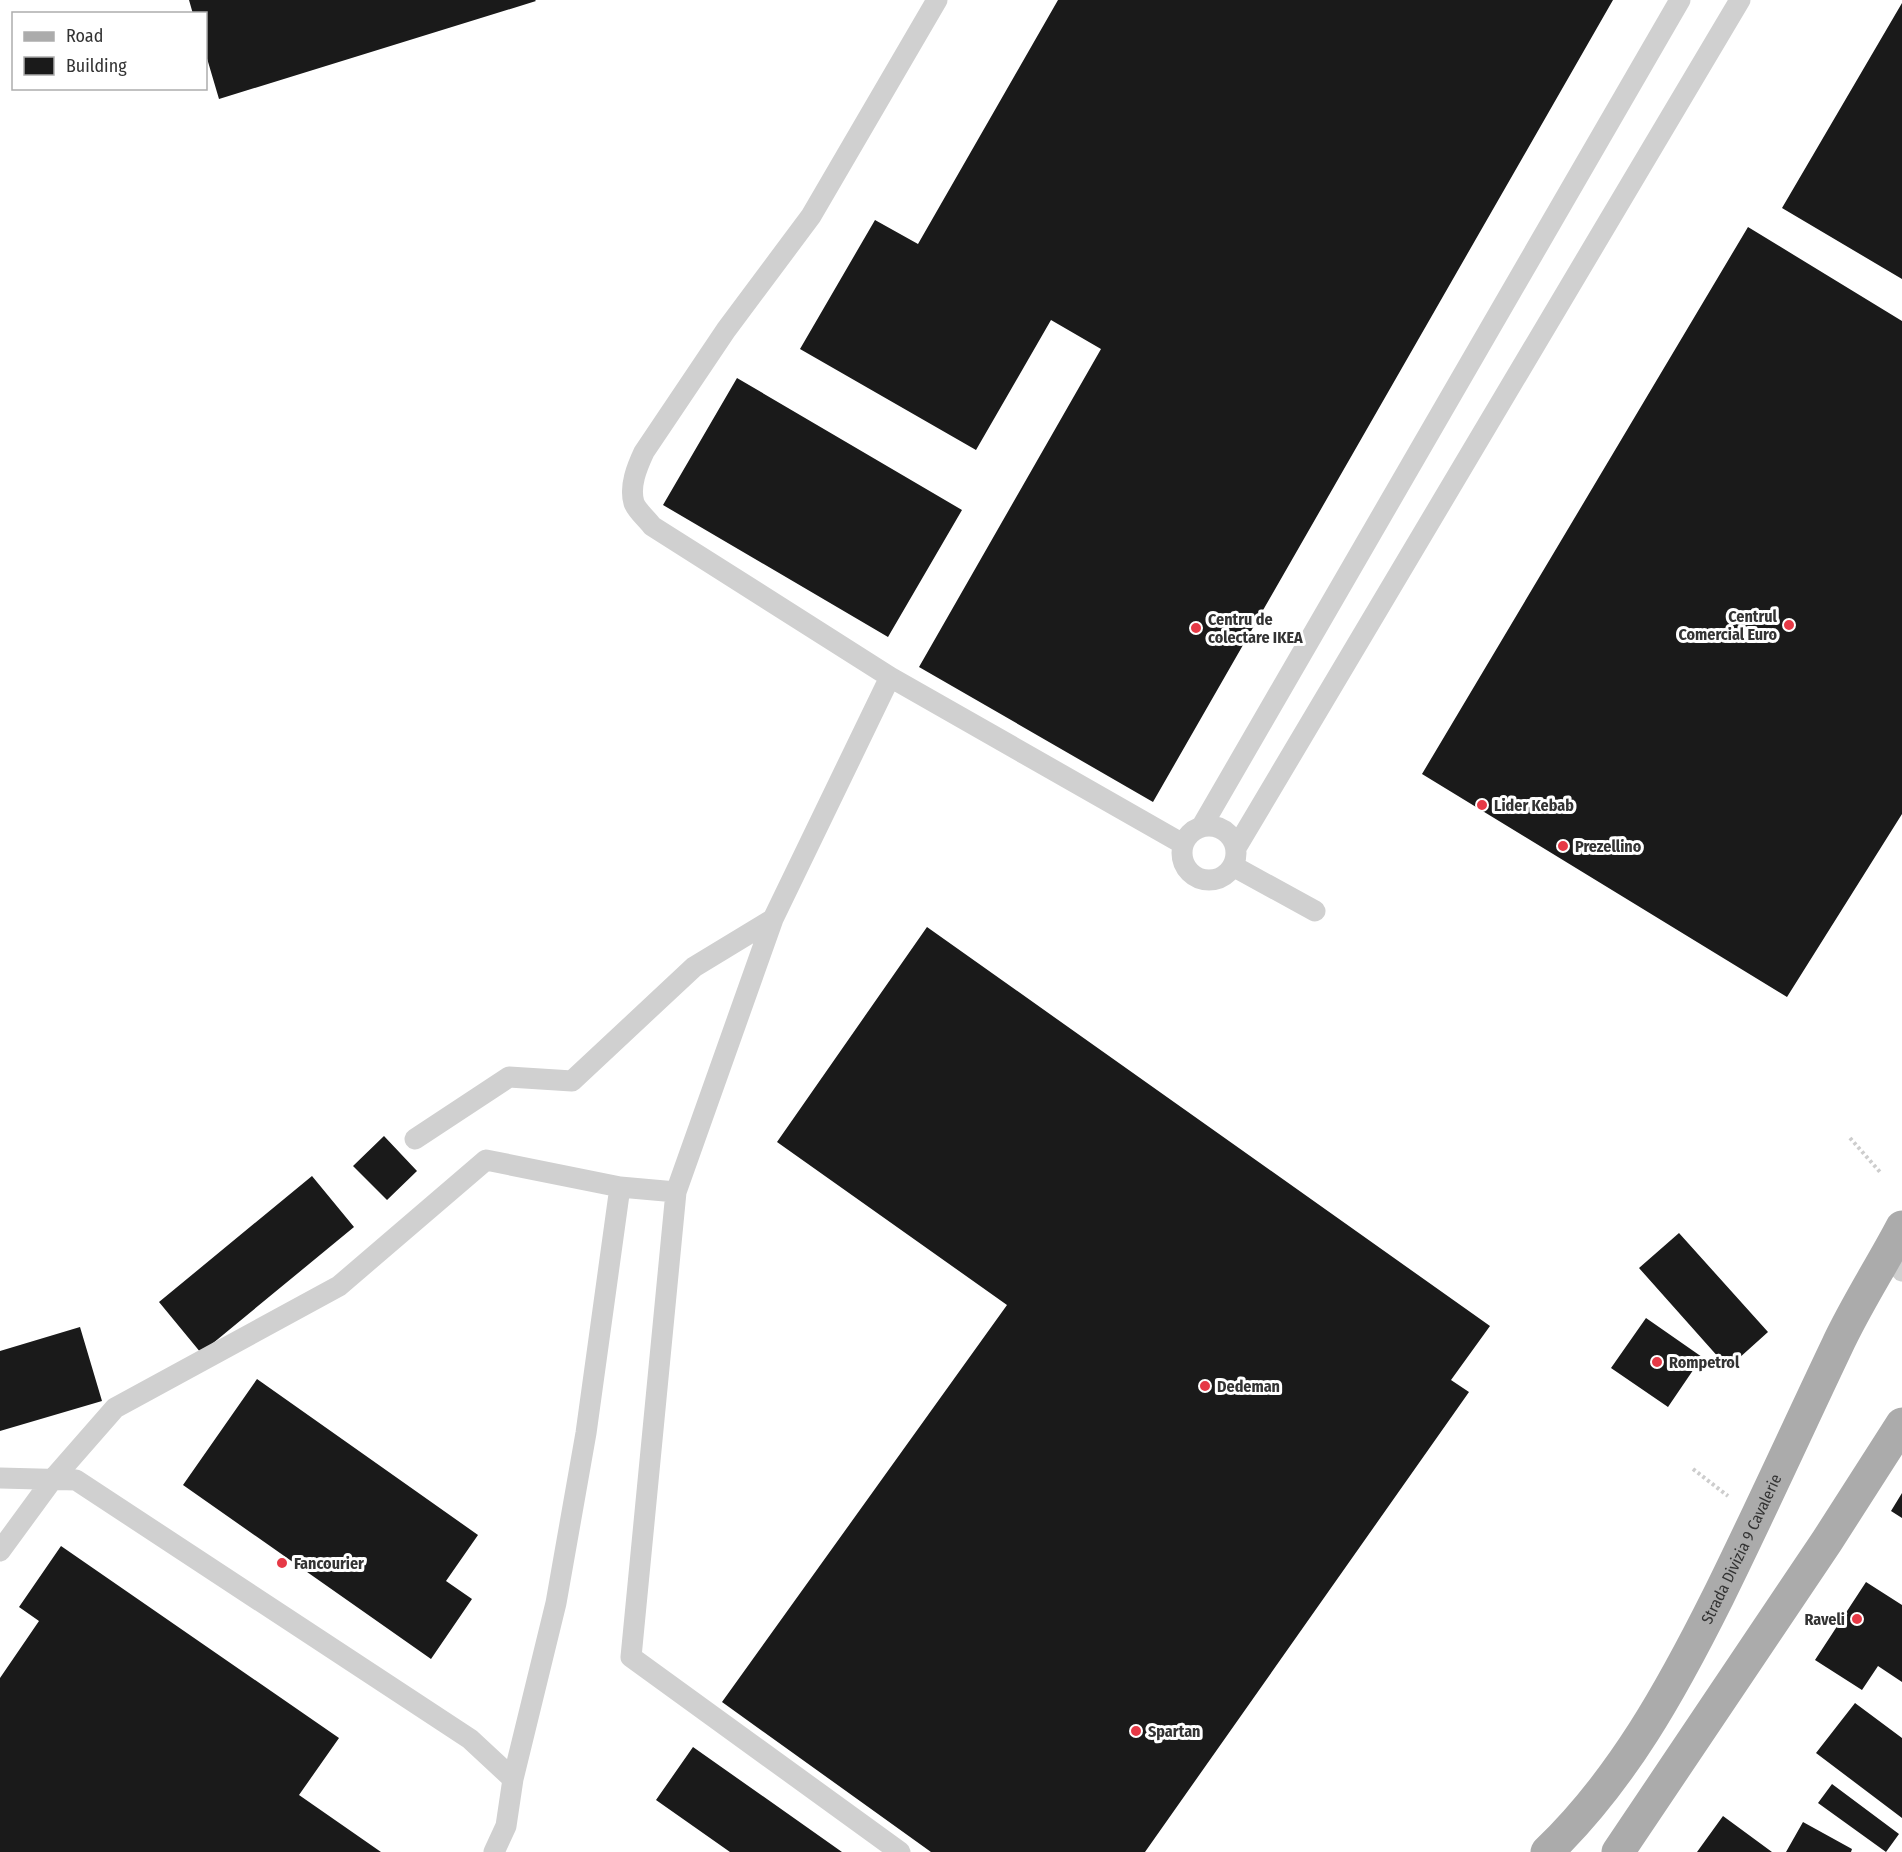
<svg xmlns="http://www.w3.org/2000/svg" width="1902" height="1852" font-family="'Fira Sans Condensed',sans-serif">
<style>
.building{fill:#1a1a1a}
.lines{fill:none;stroke-linecap:round;stroke-linejoin:round}
.path{stroke:#cdcdcd;stroke-width:4;stroke-dasharray:3 3;stroke-linecap:butt}
.service{stroke:#d0d0d0;stroke-width:21}
.primary{stroke:#ababab;stroke-width:33}
.poi-dot{fill:#e63946;stroke:#fff;stroke-width:2}
.labels{text-anchor:middle;dominant-baseline:central;stroke-width:6;stroke-linejoin:round;paint-order:stroke}
.poi-label{font-size:16px;font-weight:bold;fill:#333;stroke:#fff;text-anchor:start}
.street-label{font-size:16px;fill:#333;stroke:#fff}
</style>
<rect width="100%" height="100%" fill="#fff"/>
<path class="building" d="M189 0H535L536 1 219 99 206 55V14H193Z
M1058 0H1613L1153 802 919 667 1101 349 1051 320 976 450 800 349 875 220 918 244Z
M1902 3V279L1782 208Z
M1748 227 1902 321V814L1787 997 1422 774Z
M737 378 962 510 888 637 663 505Z
M927 927 1490 1326 1451 1380 1469 1392 1145 1852H931L722 1702 1007 1305 777 1142Z
M384 1136 417 1171 387 1200 353 1166Z
M312 1176 354 1227 201 1353 159 1302Z
M1679 1233 1768 1332 1728 1368 1639 1268Z
M1646 1318 1702 1357 1668 1407 1611 1368Z
M80 1327 102 1401 0 1431V1351Z
M257 1379 478 1535 446 1581 472 1599 431 1659 183 1485Z
M1902 1493V1518L1891 1511Z
M61 1546 339 1738 299 1795 381 1852H0V1678L39 1621 19 1607Z
M1866 1582 1902 1605V1682L1878 1666 1862 1690 1815 1660Z
M1855 1703 1902 1738V1818L1816 1753Z
M693 1747 842 1852H730L656 1800Z
M1832 1784 1899 1834 1886 1852 1818 1803Z
M1723 1816 1772 1852H1697Z
M1803 1822 1852 1849 1851 1852H1786Z"/>
<g class="lines">
<path class="path" d="M1850 1138 1880 1172
M1693 1469 1728 1496"/>
<path class="service" d="M937 0 811 216 726 330 644 452C637 467 629 486 634 503 637 511 647 519 652 526L890 677 1183 844
M890 677 773 919 676 1192 631 1657 900 1852
M1182 853a27 27 0 1 1 54 0a27 27 0 1 1-54 0Z
M1202 826 1680 0
M1236 848 1740 0
M1233 866 1315 911
M415 1139 509 1077 572 1081 694 967 773 919
M620 1187 676 1192
M1889 1251 1902 1271
M0 1478 76 1480 470 1739 513 1779 506 1826 494 1852
M0 1551 52 1480 115 1408 339 1286 486 1160 620 1187 586 1433 556 1603 513 1779"/>
<g class="primary">
<path id="s1" d="M1547 1852C1622 1780 1672 1689 1718 1597 1759 1514 1797 1430 1837 1346 1856 1305 1881 1267 1902 1227"/>
<path d="M1618 1852 1827 1541 1902 1424"/>
</g>
</g>
<g class="poi-dot">
<circle cx="1789" cy="625" r="6"/>
<circle cx="1196" cy="628" r="6"/>
<circle cx="1482" cy="805" r="6"/>
<circle cx="1563" cy="846" r="6"/>
<circle cx="1657" cy="1362" r="6"/>
<circle cx="1205" cy="1386" r="6"/>
<circle cx="282" cy="1563" r="6"/>
<circle cx="1857" cy="1619" r="6"/>
<circle cx="1136" cy="1731" r="6"/>
</g>
<g class="labels">
<g class="poi-label">
<text x="1777" y="616" text-anchor="end">Centrul<tspan x="1777" dy="18">Comercial Euro</tspan></text>
<text x="1208" y="619">Centru de<tspan x="1208" dy="18">colectare IKEA</tspan></text>
<text x="1494" y="805">Lider Kebab</text>
<text x="1575" y="846">Prezellino</text>
<text x="1669" y="1362">Rompetrol</text>
<text x="1217" y="1386">Dedeman</text>
<text x="294" y="1563">Fancourier</text>
<text x="1845" y="1619" text-anchor="end">Raveli</text>
<text x="1148" y="1731">Spartan</text>
</g>
<g class="street-label">
<text stroke="none"><textPath href="#s1" startOffset="362">Strada Divizia 9 Cavalerie</textPath></text>
</g>
</g>
<rect x="12" y="12" width="195" height="78" fill="#ffffff" stroke="#adadad" stroke-width="1.5"/>
<rect x="24" y="32" width="30" height="9" fill="#ababab" stroke="#adadad" stroke-width="1.5"/>
<text x="66" y="42" font-size="18" fill="#333333">Road</text>
<rect x="24" y="57" width="30" height="18" fill="#1a1a1a" stroke="#adadad" stroke-width="1.5"/>
<text x="66" y="72" font-size="18" fill="#333333">Building</text>
</svg>
